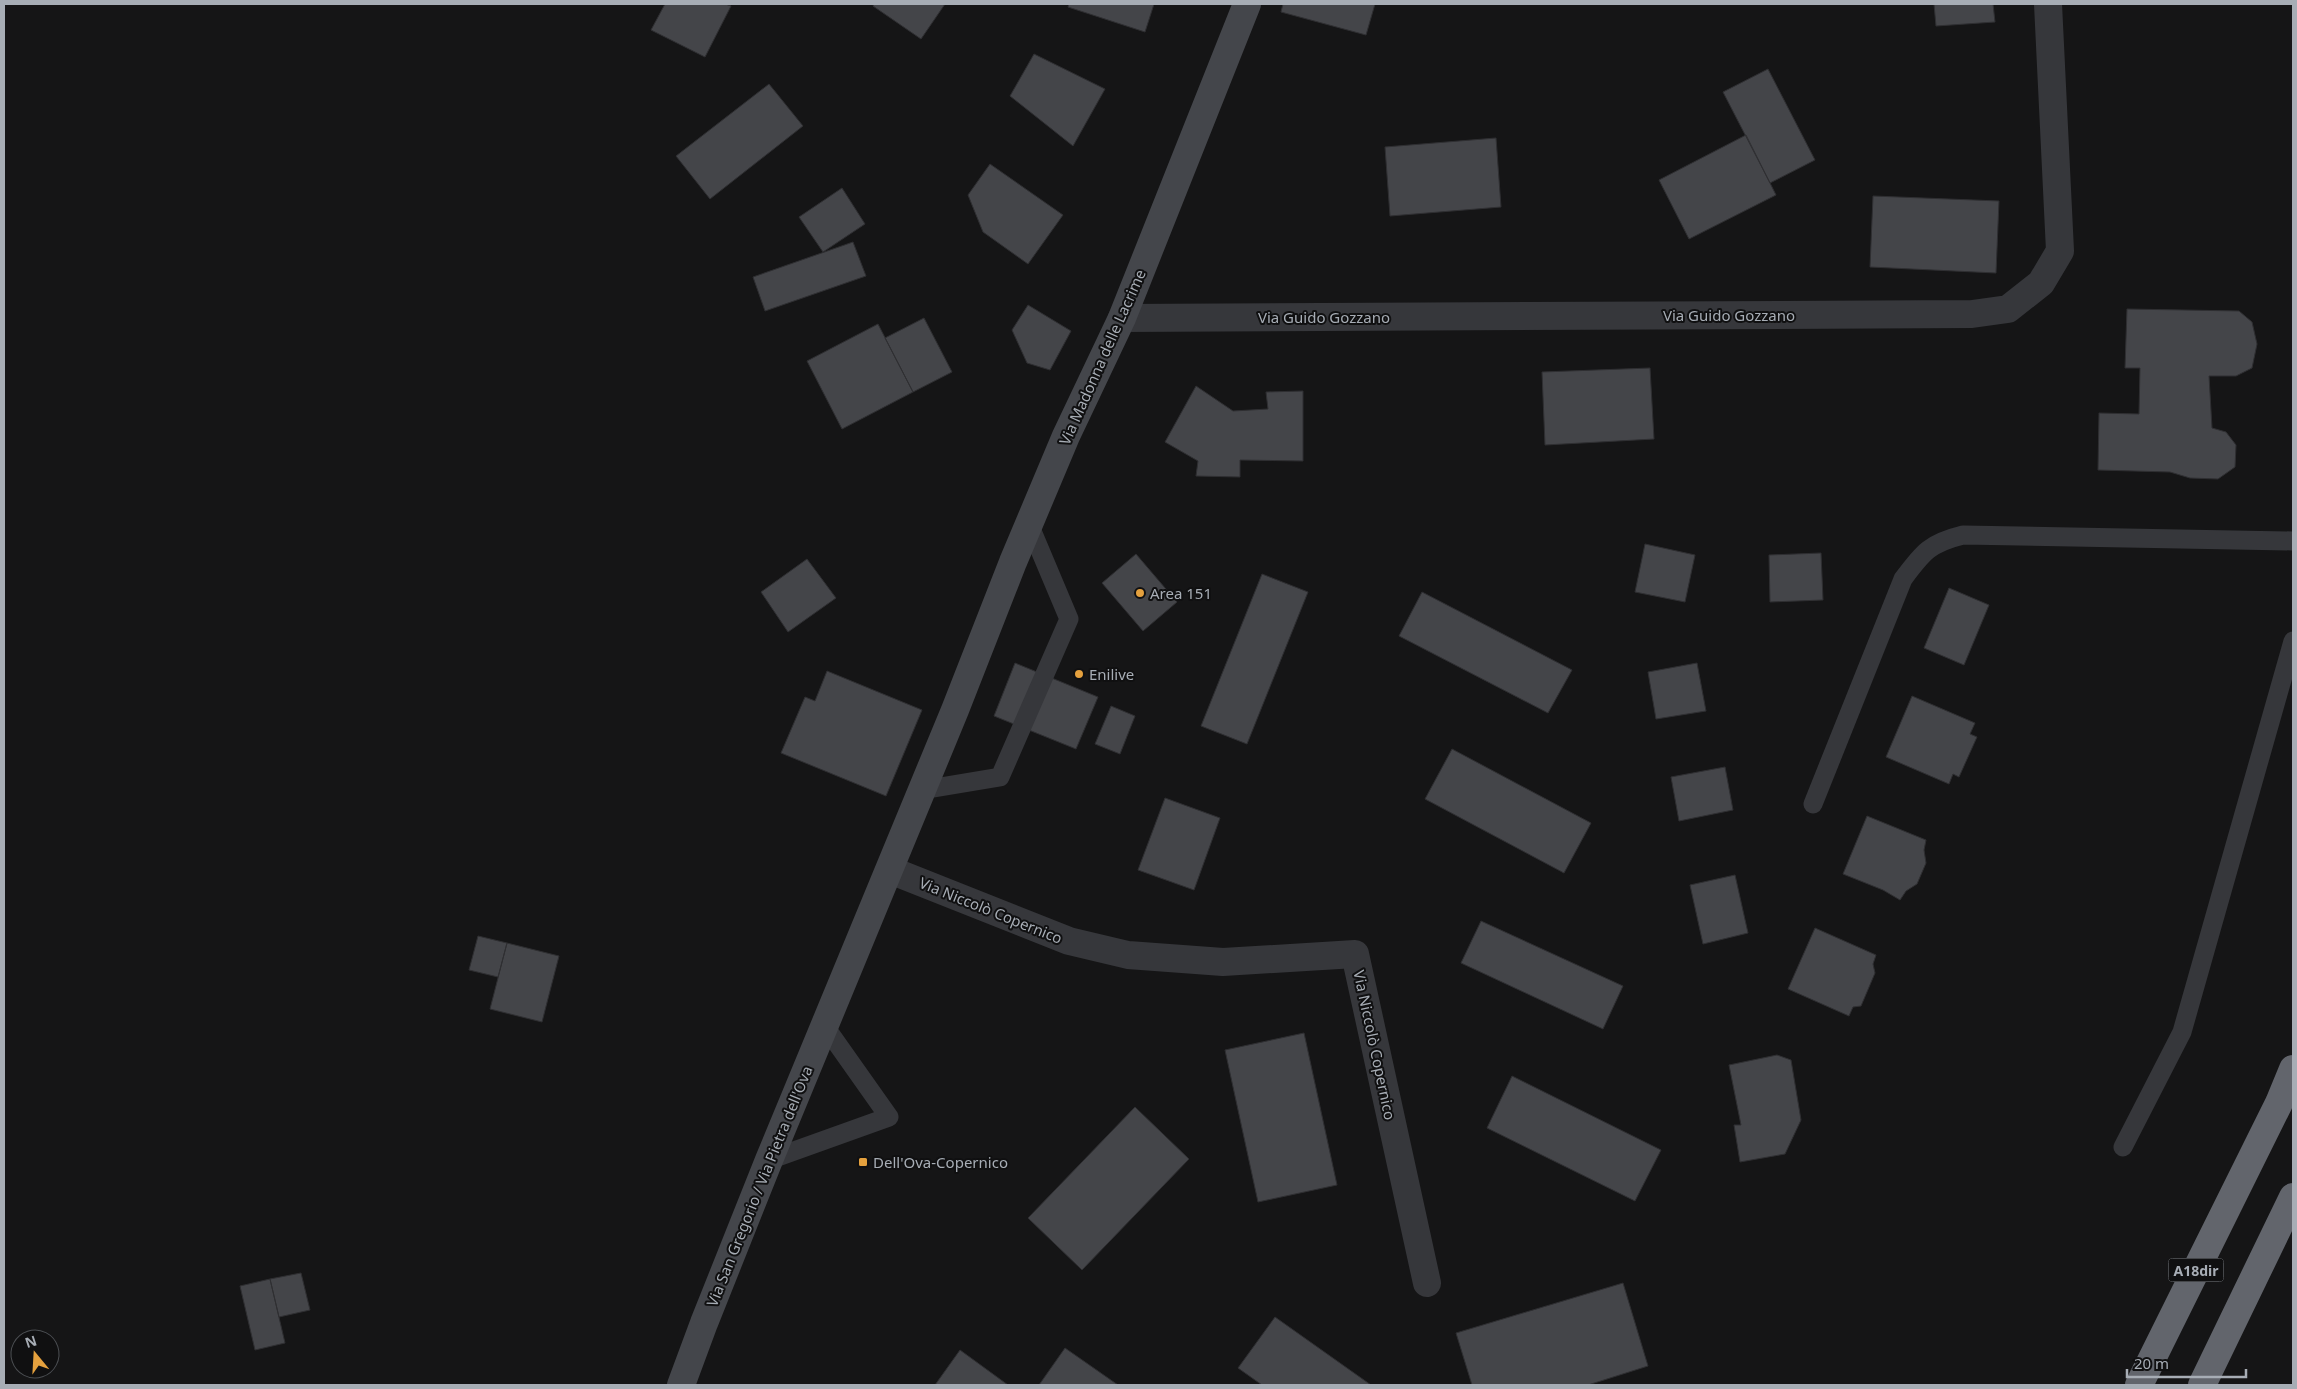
<svg xmlns="http://www.w3.org/2000/svg" width="2297" height="1389" font-family="'Noto Sans',sans-serif">
<style>
.building{fill:#444549;stroke:#2f2f32}
.lines{fill:none;stroke-linecap:round;stroke-linejoin:round}
.service{stroke:#36373b;stroke-width:19}
.minor{stroke:#36373b;stroke-width:28}
.secondary{stroke:#44464b;stroke-width:28}
.motorway{stroke:#62656c;stroke-width:28}
.poi-dot{fill:#e5a13e;stroke:#101011;stroke-width:2}
.labels{text-anchor:middle;dominant-baseline:central;stroke-width:4;stroke-linejoin:round;paint-order:stroke}
.shield{fill:#101011;stroke:#7a7e84;stroke-width:1}
.shield-label{font-size:14px;font-weight:bold;fill:#a7adb5}
.street-label{font-size:15px;fill:#a7adb5;stroke:#101011}
.poi-label{font-size:15px;fill:#a7adb5;stroke:#101011;text-anchor:start}
</style>
<rect width="100%" height="100%" fill="#151516"/>
<path class="building" d="M665 4H725L731 6 705 57 651 30Z
M874 4H945L921 39 873 6Z
M1069 4H1154L1145 32 1068 7Z
M1283 4H1375L1366 35 1281 12Z
M1934 4H1993L1995 22 1936 26Z
M1034 54 1105 89 1073 146 1010 96Z
M1768 69 1815 160 1770 183 1723 92Z
M769 84 803 126 710 199 676 156Z
M1746 135 1776 195 1689 239 1659 180Z
M1496 138 1501 207 1390 216 1385 147Z
M990 164 1063 215 1028 264 983 232 968 195Z
M842 188 865 224 823 252 799 217Z
M1873 196 1999 201 1996 273 1870 267Z
M853 242 866 276 765 311 753 277Z
M1028 305 1071 331 1050 370 1027 363 1012 330Z
M2127 309 2239 311 2252 322 2257 344 2252 368 2236 376H2209L2212 428 2226 432 2236 445 2235 467 2218 479 2190 478 2170 472 2098 470 2099 413 2139 414 2140 368H2125Z
M924 318 952 372 913 392 885 338Z
M878 324 913 392 842 429 807 361Z
M1650 368 1654 439 1545 445 1542 372Z
M1196 386 1233 411 1268 409 1266 392 1303 391V461L1240 460V477L1196 476 1198 461 1165 442Z
M1645 544 1695 555 1685 602 1635 592Z
M1821 553 1823 600 1770 602 1769 555Z
M1136 554 1177 602 1143 631 1102 583Z
M807 559 836 598 788 632 761 592Z
M1262 574 1308 592 1247 744 1201 726Z
M1949 588 1989 605 1964 665 1924 648Z
M1422 592 1572 670 1548 713 1399 636Z
M1015 663 1098 697 1076 749 994 716Z
M1697 663 1706 711 1656 719 1648 672Z
M827 671 922 710 886 796 781 753 805 697 815 701Z
M1912 696 1975 723 1970 734 1977 737 1959 777 1953 774 1949 784 1886 757Z
M1111 706 1135 716 1120 754 1095 744Z
M1452 749 1591 823 1564 873 1425 799Z
M1725 767 1733 810 1679 821 1671 777Z
M1165 798 1220 818 1194 890 1138 870Z
M1867 816 1926 840 1924 850 1926 863 1917 884 1906 891 1900 900 1883 890 1843 874Z
M1735 875 1748 933 1703 944 1690 885Z
M1481 921 1623 986 1603 1029 1461 963Z
M1815 928 1876 955 1873 964 1875 973 1861 1006 1853 1007 1849 1016 1788 989Z
M478 936 507 943 498 977 469 970Z
M507 943 559 956 542 1022 490 1009Z
M1304 1033 1337 1185 1258 1202 1225 1050Z
M1777 1055 1791 1060 1801 1120 1785 1154 1740 1162 1734 1125H1741L1729 1065Z
M1512 1076 1661 1150 1635 1201 1487 1128Z
M1135 1107 1189 1159 1082 1270 1028 1218Z
M301 1273 310 1310 279 1317 270 1279Z
M270 1279 285 1343 255 1350 240 1286Z
M1623 1283 1648 1366 1588 1385H1472L1456 1333Z
M1275 1317 1371 1385H1262L1238 1368Z
M1065 1348 1118 1385H1039Z
M960 1350 1008 1385H935Z"/>
<g class="lines">
<path class="service" d="M922 790 1000 777 1069 619 1029 524
M1813 804 1903 579C1923 552 1930 543 1963 535L2293 541
M2123 1147 2182 1032 2293 641
M769 1160 889 1117 824 1025"/>
<path class="minor" d="M1122 318 1972 314 2008 309 2041 283 2060 251 2048 4
M890 870 1069 941 1128 955 1223 962 1355 954 1427 1283"/>
<path class="secondary" d="M681 1385 704 1323 769 1160 955 710 1013 562 1066 436 1122 318 1247 4"/>
<path class="motorway" d="M2139 1385 2279 1103 2293 1069
M2202 1385 2293 1197"/>
</g>
<g class="poi-dot">
<circle cx="1140" cy="593" r="5"/>
<circle cx="1079" cy="674" r="5"/>
<rect x="858" y="1157" width="10" height="10" rx="2.5"/>
</g>
<g class="labels">
<rect class="shield" x="2168.5" y="1258.5" width="55" height="23" rx="4"/>
<g class="shield-label">
<text x="2196" y="1270">A18dir</text>
</g>
<g class="street-label">
<text x="1729" y="315">Via Guido Gozzano</text>
<text x="1324" y="317">Via Guido Gozzano</text>
<text transform="translate(1102 357) rotate(-66)">Via Madonna delle Lacrime</text>
<text transform="translate(991 910) rotate(22)">Via Niccolò Copernico</text>
<text transform="translate(1375 1045) rotate(78)">Via Niccolò Copernico</text>
<text transform="translate(759 1186) rotate(-68)">Via San Gregorio / Via Pietra dell'Ova</text>
</g>
<g class="poi-label">
<text x="1150" y="593">Area 151</text>
<text x="1089" y="674">Enilive</text>
<text x="873" y="1162">Dell'Ova-Copernico</text>
</g>
</g>
<rect width="2297" height="1389" fill="none" stroke="#a7adb5" stroke-width="10"/>
<g transform="translate(35 1354) rotate(342)"><circle r="24" fill="#101011" stroke="#4c4f53"/>
<path d="M0-4L9 19L0 12L-9 19Z" fill="#e5a13e"/>
<text y="-8" font-size="14" font-weight="bold" text-anchor="middle" fill="#a7adb5">N</text>
</g>
<path d="M2127 1369v8h119v-8" fill="none" stroke="#a7adb5" stroke-width="2.5"/>
<text x="2134" y="1369" font-size="15" fill="#a7adb5" stroke="#101011" stroke-width="4" paint-order="stroke">20 m</text>
</svg>
